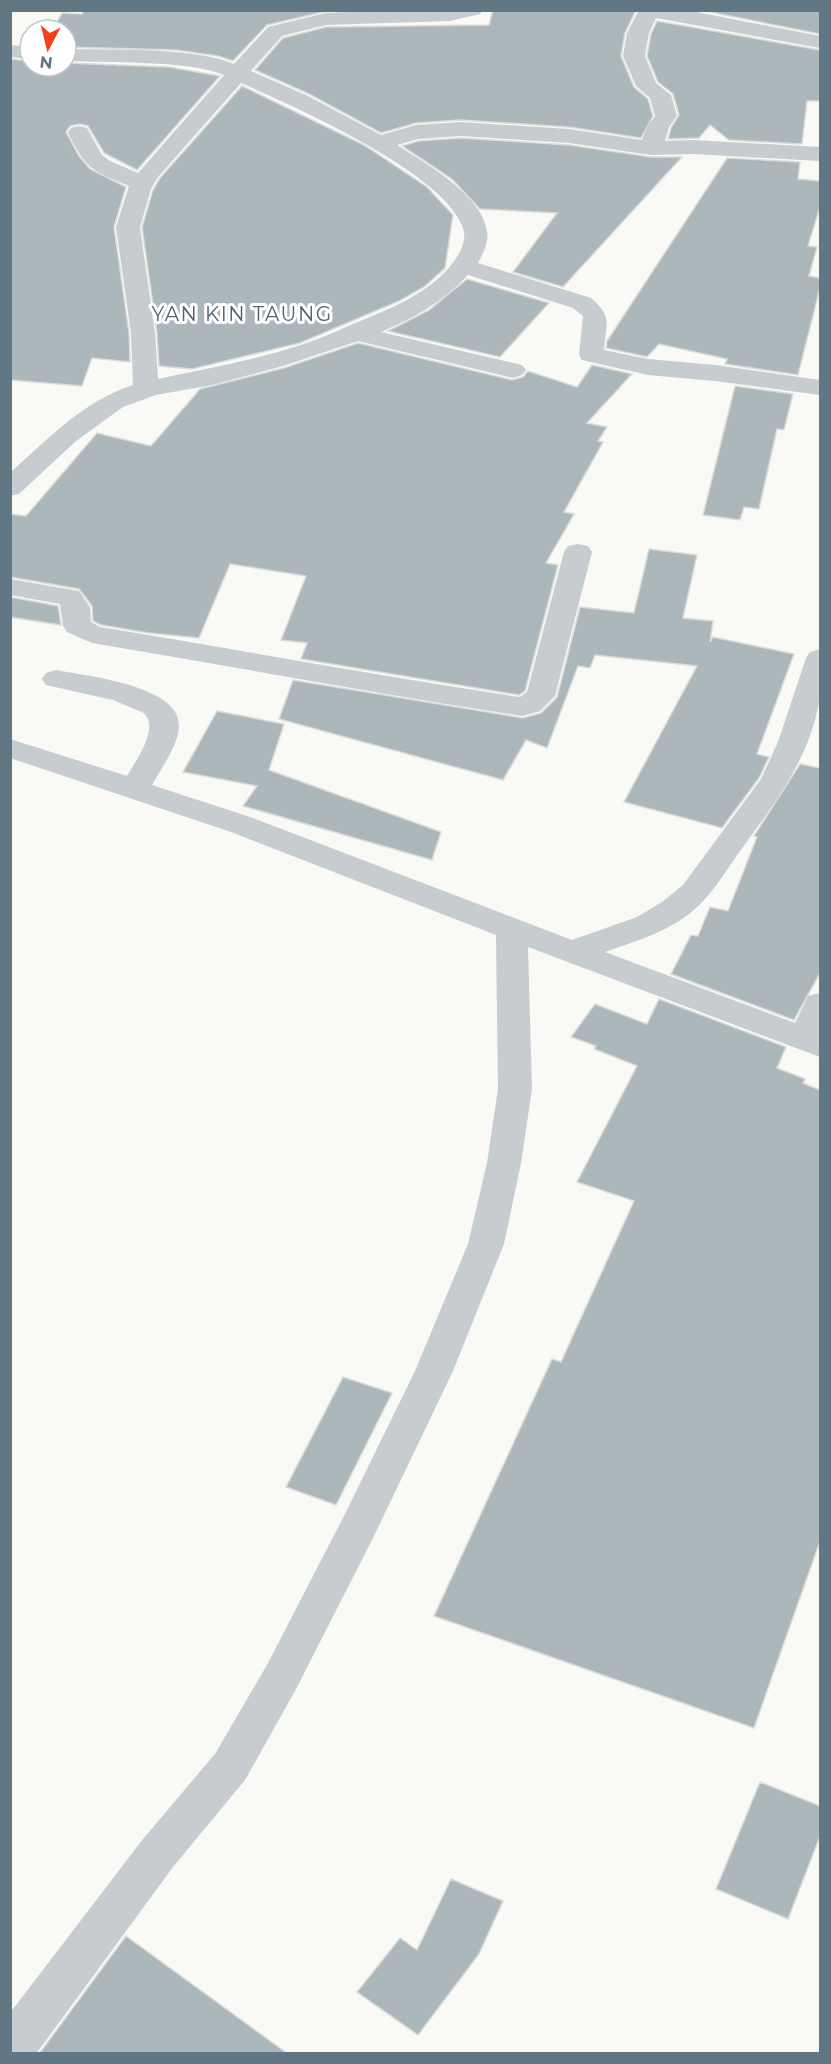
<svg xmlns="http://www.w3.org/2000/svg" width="831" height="2064" font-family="Montserrat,sans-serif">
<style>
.building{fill:#acb7bc;stroke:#dbdbd9;stroke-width:1.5}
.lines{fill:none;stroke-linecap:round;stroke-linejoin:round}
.minor{fill:#c6cccf;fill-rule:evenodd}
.labels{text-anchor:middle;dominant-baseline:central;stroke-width:6;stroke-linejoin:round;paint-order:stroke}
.far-quarter-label{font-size:20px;letter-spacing:1.5px;fill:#54656e;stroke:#fff}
</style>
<rect width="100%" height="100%" fill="#f9f9f6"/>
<path class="building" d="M84 10H332L267 25 233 61 218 56 176 50 66 47V30H52L62 13 82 14Z
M493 10H636L625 33 621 56 634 87 648 99 653 116 641 138 569 127 461 120 416 123 381 133 309 94 255 70 283 38 326 27 489 25Z
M700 10H820V34Z
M657 21 820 50V101H807L802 144 729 140 710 125 699 138 668 139 671 128 679 115 673 94 658 82 647 56 651 34Z
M10 59 30 61V66H66V63L169 67 220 76 137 170 104 153 88 126 80 124 70 126 66 132 79 156 90 169 126 187 114 227 129 333 130 362 92 358 82 386 10 380Z
M242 86 364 145 427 187 453 215 445 268 424 287 399 301 300 343 192 369 159 366 157 333 142 227 153 190 160 178Z
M461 138 569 145 651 157H682L563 287 513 272 557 213 480 209 452 179 402 146 418 141Z
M727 158 800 162 798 179 820 181V207L808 246 817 247 809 276 820 278V288L798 375 725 364 727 359 659 344 647 357 606 348 607 341Z
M467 279 549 303 500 357 388 331 429 310Z
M358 343 512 380 523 377 528 371 577 387 592 365 632 374 587 423 607 427 598 441 603 442 564 512 574 514 546 563 558 565 525 691 519 695 301 659 307 643 281 640 306 576 230 564 199 638 149 633 101 625 93 621 92 606 79 589 10 577V514L26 516 97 433 151 446 200 389 284 368Z
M735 386 793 394 784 430 777 429 759 509 744 507 740 520 703 515Z
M649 549 697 555 683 618 713 621 710 642 713 637 794 654 757 754 769 757 759 778 722 828 624 802 697 666 595 655 590 668 578 666 547 748 526 740 503 780 279 719 293 680 523 718 541 713 557 697 580 607 634 613Z
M10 597 58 606 61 625 10 617Z
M217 711 284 724 269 770 441 832 432 860 243 806 257 786 183 772Z
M800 764 820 768V973L794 1020 671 974 691 935 698 936 710 907 728 911 757 837 754 836Z
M659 999 786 1047 777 1068 805 1079 803 1083 820 1090V1541L754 1728 434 1616 552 1359 561 1362 634 1201 577 1182 637 1066 594 1049 596 1046 571 1037 595 1004 647 1024Z
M343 1377 392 1393 336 1505 286 1487Z
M760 1782 820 1806V1836L788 1919 716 1889Z
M451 1879 503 1901 479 1954 418 2035 357 1992 400 1938 417 1950Z
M126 1936 288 2054H39Z"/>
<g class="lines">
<path class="minor" d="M394 10H483L480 14 450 21 326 25 282 36 251 71 308 96 381 135 416 125 461 122 569 129 642 140 647 127 655 116 650 98 636 86 623 56 627 33 639 10H686L820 36V48L656 18 649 33 645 56 656 83 671 95 677 116 669 127 665 141 693 140 820 147V161L693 154 651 155 569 143 461 136 418 139 397 145C425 163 482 195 487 231 489 243 483 253 478 263L591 298C613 317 606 323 604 350L648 359 715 365 820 380V395L715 381 648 375 582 360 579 355 583 316 573 308 468 275C444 301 414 318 381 332L522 365 526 370 522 375 513 378 358 341 283 366 212 385 156 395 123 407 76 441 19 494 10 496V473C48 439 83 401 133 385L131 333 116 227 129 186C90 169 88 171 68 133L71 128 79 126 87 128 102 155 110 161 138 173 224 75C189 60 107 63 66 61V49C110 50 196 47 234 64L268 27 326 13ZM241 83C293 106 445 173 463 228 468 243 457 258 448 269 420 299 383 311 346 327 287 355 222 365 158 379L155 333 140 227 151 189 158 177Z
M10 45 30 47V59L10 57Z
M578 544 588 546 592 552 555 696 540 711 523 716C379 694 236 667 92 643L67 632 63 626 60 604 10 595V579L79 591 90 607 91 622 100 627C240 650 379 676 520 697L527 692 564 552 568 546Z
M820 649C830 731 786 788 740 851 723 875 709 900 685 917 661 934 633 942 605 952L795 1023 808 996 820 993V1057L528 947 532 1089 521 1163 504 1244 453 1371 373 1538 295 1691 245 1780 173 1867 36 2054H10V2013L143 1839 215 1754 267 1665 345 1514 415 1371 468 1244 487 1163 498 1089 496 935 231 832 10 758V739L127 776C135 762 160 728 144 713L113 700 46 685 42 679 46 673 56 670C85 676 180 685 179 726 178 746 162 767 152 785L253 818 572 940 637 917 662 902 683 885 761 779 778 742 806 658 810 652Z"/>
</g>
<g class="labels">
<g class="far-quarter-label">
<text x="242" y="314">YAN KIN TAUNG</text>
</g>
</g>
<rect width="831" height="2064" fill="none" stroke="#617784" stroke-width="24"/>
<g transform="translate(48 48) rotate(187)"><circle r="28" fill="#ffffff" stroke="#c0c9ce" stroke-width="1.5"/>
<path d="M0-4.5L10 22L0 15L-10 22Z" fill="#f33f1d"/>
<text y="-9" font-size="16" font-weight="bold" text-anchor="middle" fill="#617784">N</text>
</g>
</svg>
